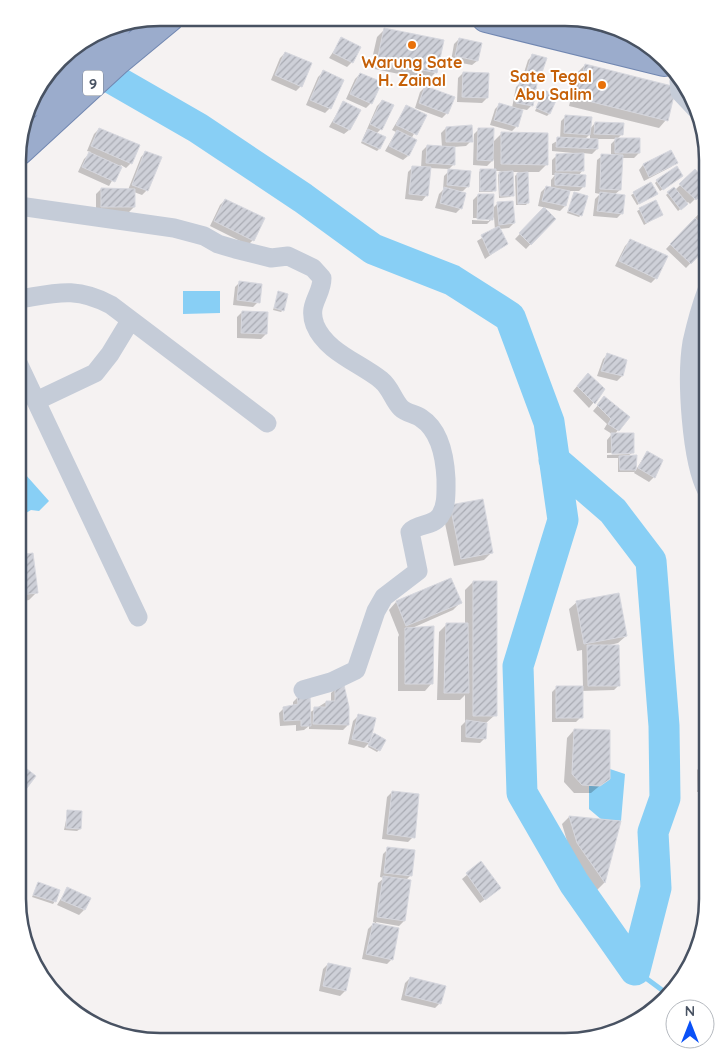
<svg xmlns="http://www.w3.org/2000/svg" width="725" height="1059" font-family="Quicksand,sans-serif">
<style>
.water{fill:#88cff5}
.shadow{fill:#0003;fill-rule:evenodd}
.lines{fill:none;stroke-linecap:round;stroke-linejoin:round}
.stream{stroke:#88cff5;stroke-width:5}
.river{stroke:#88cff5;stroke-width:31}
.building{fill:url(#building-hatch);stroke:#d6d7de}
.trunk-casing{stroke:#7187b1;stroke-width:30}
.minor{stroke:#c5ccd8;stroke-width:19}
.trunk{stroke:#9baccc;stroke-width:28}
.food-dot{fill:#e8710a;stroke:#fff;stroke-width:2}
.labels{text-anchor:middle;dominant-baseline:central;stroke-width:4;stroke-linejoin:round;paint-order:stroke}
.shield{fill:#fff;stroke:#7f8691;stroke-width:1}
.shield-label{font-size:15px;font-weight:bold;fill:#485262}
.food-label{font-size:16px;font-weight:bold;fill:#c56008;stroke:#fff}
.rim{fill:none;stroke:#485262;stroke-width:2.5}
</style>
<defs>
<pattern id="building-hatch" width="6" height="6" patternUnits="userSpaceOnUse" patternTransform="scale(1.25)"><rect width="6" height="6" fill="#ced0d8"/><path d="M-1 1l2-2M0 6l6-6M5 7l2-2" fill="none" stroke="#a9abb3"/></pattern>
</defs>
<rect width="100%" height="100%" fill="#f5f2f2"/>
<path class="water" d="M183 291H220V313L183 314Z
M25 474 49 501 39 511 31 510 26 513 18 511V480Z
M610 769 625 774 621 821 602 820 589 809V786H600L610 779Z"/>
<path class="shadow" d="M573 19H583L593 23 592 24Z
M604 27 621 34 620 37 618 39 602 33Z
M384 30 436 72 428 80 370 68 377 37Z
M342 39 352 62 347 67 329 58Z
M459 39 477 61 472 65 451 61 454 44Z
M285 53 301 86 296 91 271 80 280 58Z
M533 55 538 80 534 85 532 105 527 110 522 109 517 126 512 131 490 125 495 109 500 104 512 108 516 87 521 82 528 60Z
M585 65 666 120 659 128 569 106 577 73Z
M323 72 330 108 325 113 306 105 318 77Z
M463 73 487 98 482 103 457 102 458 78Z
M360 74 371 103 366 108 346 99 355 79Z
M425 87 447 113 442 118 415 108 420 92Z
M544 91 549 114 547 116 535 111Z
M382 101 381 129 376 134 379 149 377 151 361 143 377 106Z
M343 103 349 130 344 134 329 127Z
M406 106 425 115 411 139 408 156 403 160 385 151 396 132 392 130Z
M566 116 590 129 595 123 622 134 617 139 639 153 634 158H622L620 190 614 195 622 213 617 218 593 216 595 199 600 194 595 193 597 160 602 156H611V144L616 139H597V149L592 154 583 153V170L578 176 584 186 579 191H569L565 206 560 211 538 206 541 192 546 187 551 188V180L555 175H552V160L557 155H573V153L552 151V144L560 139 561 121ZM590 134V140H584Z
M446 128 471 141 466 146 453 147 454 164 449 169 429 168 426 196 422 201 405 199 408 172 413 167 421 168 422 151 427 146 442 147 441 133Z
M99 129 131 163 126 168 121 165 109 186 78 172 84 159 91 152 87 151 94 134Z
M479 129 493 142 502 133 546 165 539 172H527L528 202 526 205H516L515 176 519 172H512V195L510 197 499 198 498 175 501 171H494V190L492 192H479V172L481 170H494V159L487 166 473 165 474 134Z
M146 152 147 190 142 195 134 192V207L129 212 96 211V194L101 189 128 190 141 157Z
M676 162 671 167 644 181 639 170 643 165Z
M449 171 468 186 463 191H457L461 208 456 213 435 208 439 194 443 190 444 176Z
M695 171 707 183V187L690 204 688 202 678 211 666 195 674 188 675 190Z
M680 178 660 191 655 183 657 181Z
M651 184 654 196 637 205 631 195Z
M575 193 581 215 579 217 567 213Z
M478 195 492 209 498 203 514 223 509 228 499 229 506 244 485 259 477 241 495 230 494 217 487 224H472V220L489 221V218H473V200Z
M225 200 253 240 248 245 210 226 220 205Z
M655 201 659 216 644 225 637 211Z
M707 205V246L686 268 666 249Z
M544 209 554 219 526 249 515 239Z
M630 241 656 278 651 283 615 266 625 246Z
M240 282 258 302 253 307 233 305 235 287Z
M279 293 283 310 281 312 273 310Z
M242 312 266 334 261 339 237 338V317Z
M608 354 622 376 617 381 597 376 603 359Z
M707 372V388L700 381Z
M583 379 604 390 589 408 573 391Z
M604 398 618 430 614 435 633 452 628 456H636L635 472H618V458H607V455L630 454V452L607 453V440L612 434 604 429 607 424 593 411Z
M707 399V413L701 406Z
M647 452 654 477 649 482 634 473Z
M451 506 492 552 484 560 454 566 443 514Z
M18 556 36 593 29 600 18 602Z
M451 580 460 603 453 610 410 629 432 683 425 691H398V637L399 635 389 610 396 602Z
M473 582 495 715 486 723 485 738 480 743 461 742V726L465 722V695L460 700H437L439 632 447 624H465V590Z
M577 602 626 636 618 643 610 645 619 685 614 690 581 691V717L576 722H552V692L557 687H583L582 650 577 651 569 609Z
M336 688 348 725 343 730 309 729V726L304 730 296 731V725L280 726 279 713 284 708 293 707V702L298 697 309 713 326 702H331V693Z
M358 716 369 740 374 735 379 750 377 752 368 747 371 741 364 748 348 744 353 721Z
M574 730 609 778 591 793H574L564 782 567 738Z
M699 768H707V792H697V770Z
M392 792 413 837 408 842 382 839 387 797Z
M68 811 80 829 77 831 64 830Z
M569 817 619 822 604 883 597 890 570 851 562 824Z
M388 849 411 875 405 881 404 921 399 926 376 922 392 959 387 964 362 959 368 929 375 922H373L378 883 384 878 380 877 383 854Z
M481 863 495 892 480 903 462 879Z
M38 884 55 901 53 904 32 897Z
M67 889 84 910 79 915 57 905Z
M328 964 345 991 340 996 319 991 323 969Z
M410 978 440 1003 435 1008 401 1000 405 983Z"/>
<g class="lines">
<path class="stream" d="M635 970 666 993"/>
<path class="river" d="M78 59 198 128 303 198 373 249 452 280 510 317 549 422 563 520 518 666 522 793 574 883 635 970
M554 460 613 511 651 561 664 726 665 798 653 832 656 888 635 970"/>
</g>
<path class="building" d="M384 28 444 40 437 73 377 61Z
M341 37 361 47 353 63 333 53Z
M459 38 482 43 478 61 455 56Z
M285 52 312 63 302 87 275 75Z
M532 54 547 58 539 81 525 77Z
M585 64 676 87 668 121 576 98Z
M323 70 344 80 331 109 310 100Z
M463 72 489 73 488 98 462 97Z
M360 73 382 82 372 104 350 94Z
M520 81 537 84 533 106 516 103Z
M425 86 455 97 448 114 419 103Z
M544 90 558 96 550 114 536 108Z
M382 100 394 105 382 130 370 124Z
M343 101 361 110 350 130 333 122Z
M499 103 523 110 518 127 494 120Z
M406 105 427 115 417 135 396 125Z
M565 115 592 117 590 135 564 133Z
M595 122 624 123 623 135 594 134Z
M472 125 473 142H446V127Z
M99 128 140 145 132 164 91 146Z
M478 128H494L493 161 477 160Z
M368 129 386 137 380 149 362 141Z
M397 130 417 140 409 156 389 146Z
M501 132 548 133V165L501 164Z
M557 137 598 139V149L556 147Z
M615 138H640V153H615Z
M427 145 455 147V165L426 163Z
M671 150 678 163 649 177 643 164Z
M145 151 162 157 148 191 132 185Z
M89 152 122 167 115 182 82 167Z
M584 153V171H556V154Z
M601 154 623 155 621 190 600 189Z
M412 166 431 167 428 196 409 194Z
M677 166 683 176 663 190 656 180Z
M448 169 471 171 469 187 447 185Z
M480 169H496V191H480Z
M695 169 707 182V189L696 200 679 184Z
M513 171 514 196H500L499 172Z
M528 172 529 203 518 204 517 173Z
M555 173 586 175 585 187 555 185Z
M651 182 658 194 639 204 633 192Z
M546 186 570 191 566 206 542 201Z
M444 187 466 193 462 209 440 203Z
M674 187 688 204 681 210 667 192Z
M101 188 135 189V207H101Z
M574 192 588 196 582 216 568 211Z
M600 192 625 195 623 214 597 211Z
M478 194H494L493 220 477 219Z
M225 199 265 218 254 241 214 221Z
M656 200 663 215 646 223 639 208Z
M513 201 515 223 499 225 497 202Z
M707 204V222L698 214Z
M544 207 556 219 531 245 519 233Z
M695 218 707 229V247L691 264 670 244Z
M499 226 508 244 490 255 481 235Z
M630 239 668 256 657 279 619 261Z
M239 281 262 284 260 303 237 300Z
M278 291 288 294 284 311 274 308Z
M242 311 268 312 267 334 241 333Z
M607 353 627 360 623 376 601 371Z
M588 373 605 389 595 404 577 386Z
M604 396 630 417 619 431 608 424 611 419 597 405Z
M611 433H634V453L612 454Z
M647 451 663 460 655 478 638 468Z
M637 455 636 470H620L619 456Z
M483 499 493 553 461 559 450 505Z
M33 553 38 593 18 595V555Z
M451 578 462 603 406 626 396 601Z
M473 581H497V716H473Z
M619 593 627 636 584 644 576 601Z
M446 623H468L469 693H444Z
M434 626 433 684H405V628Z
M587 645H619L620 686H588Z
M344 685 349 707V725L313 724 314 707H326V701H335V687Z
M556 686H583V718H556Z
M310 695 311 726H301V720L284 721 283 707 298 704 297 696Z
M358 714 376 718 370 743 352 739Z
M466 720 487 723 486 739 466 737Z
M574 729 610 730V779L600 786 582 785 572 774Z
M374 733 386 740 380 751 368 745Z
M18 762 36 776 18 800Z
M699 767H707V790H698Z
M392 791 419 794 415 838 387 834Z
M67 810 82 811 81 829 66 828Z
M569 816 621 821 605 883 577 843Z
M387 847 415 850 412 876 384 873Z
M481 861 501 888 485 900 466 873Z
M383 876 411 880 405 921 377 917Z
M38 882 60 890 56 902 33 895Z
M67 887 91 898 85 910 61 900Z
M373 923 399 928 393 960 366 954Z
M28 944 39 953 32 961Z
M328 963 351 968 346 991 323 986Z
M410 977 446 986 441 1004 405 995Z"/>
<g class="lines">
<g class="trunk-casing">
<path id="trunk" d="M486 18 664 62
M32 102 117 25
M19 151 117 61 169 18"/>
</g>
<path class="minor" d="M679 81 680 92 696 109
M19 206 174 228 204 236 218 244 235 249 271 258 288 256 313 268 322 278C322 296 307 304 315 325 326 352 360 363 381 380 391 388 393 400 401 408 406 413 415 414 421 418 441 431 445 458 446 479 446 492 447 506 440 516 432 527 418 523 410 532L418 571 384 597 376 611 356 670 331 682 303 690
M19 299C56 293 76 286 111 305L267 423
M18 363 138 617
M36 401 95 373 110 354 130 321
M707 491C691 460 686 378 692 342 696 324 701 306 707 290"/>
<use href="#trunk" class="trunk"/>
</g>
<g class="food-dot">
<circle cx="412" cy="45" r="5"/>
<circle cx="602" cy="85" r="5"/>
</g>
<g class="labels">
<rect class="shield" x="83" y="70.5" width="20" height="25" rx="4"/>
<g class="shield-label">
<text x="93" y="83">9</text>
</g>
<g class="food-label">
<text x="412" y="62">Warung Sate<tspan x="412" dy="18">H. Zainal</tspan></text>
<text x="592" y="76" text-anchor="end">Sate Tegal<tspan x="592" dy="18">Abu Salim</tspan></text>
</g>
</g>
<path d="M0 0H725V1059H0ZM160 26H565A134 134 0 0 1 699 160V899A134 134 0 0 1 565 1033H160A134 134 0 0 1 26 899V160A134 134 0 0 1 160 26Z" fill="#fff" fill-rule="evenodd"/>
<path class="rim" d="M160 26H565A134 134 0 0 1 699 160V899A134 134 0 0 1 565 1033H160A134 134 0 0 1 26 899V160A134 134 0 0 1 160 26Z"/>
<g transform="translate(690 1024)"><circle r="24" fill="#ffffff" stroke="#b6bac0"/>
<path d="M0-4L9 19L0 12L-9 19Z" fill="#0a51f7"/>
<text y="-8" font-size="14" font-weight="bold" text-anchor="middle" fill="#485262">N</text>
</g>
</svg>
